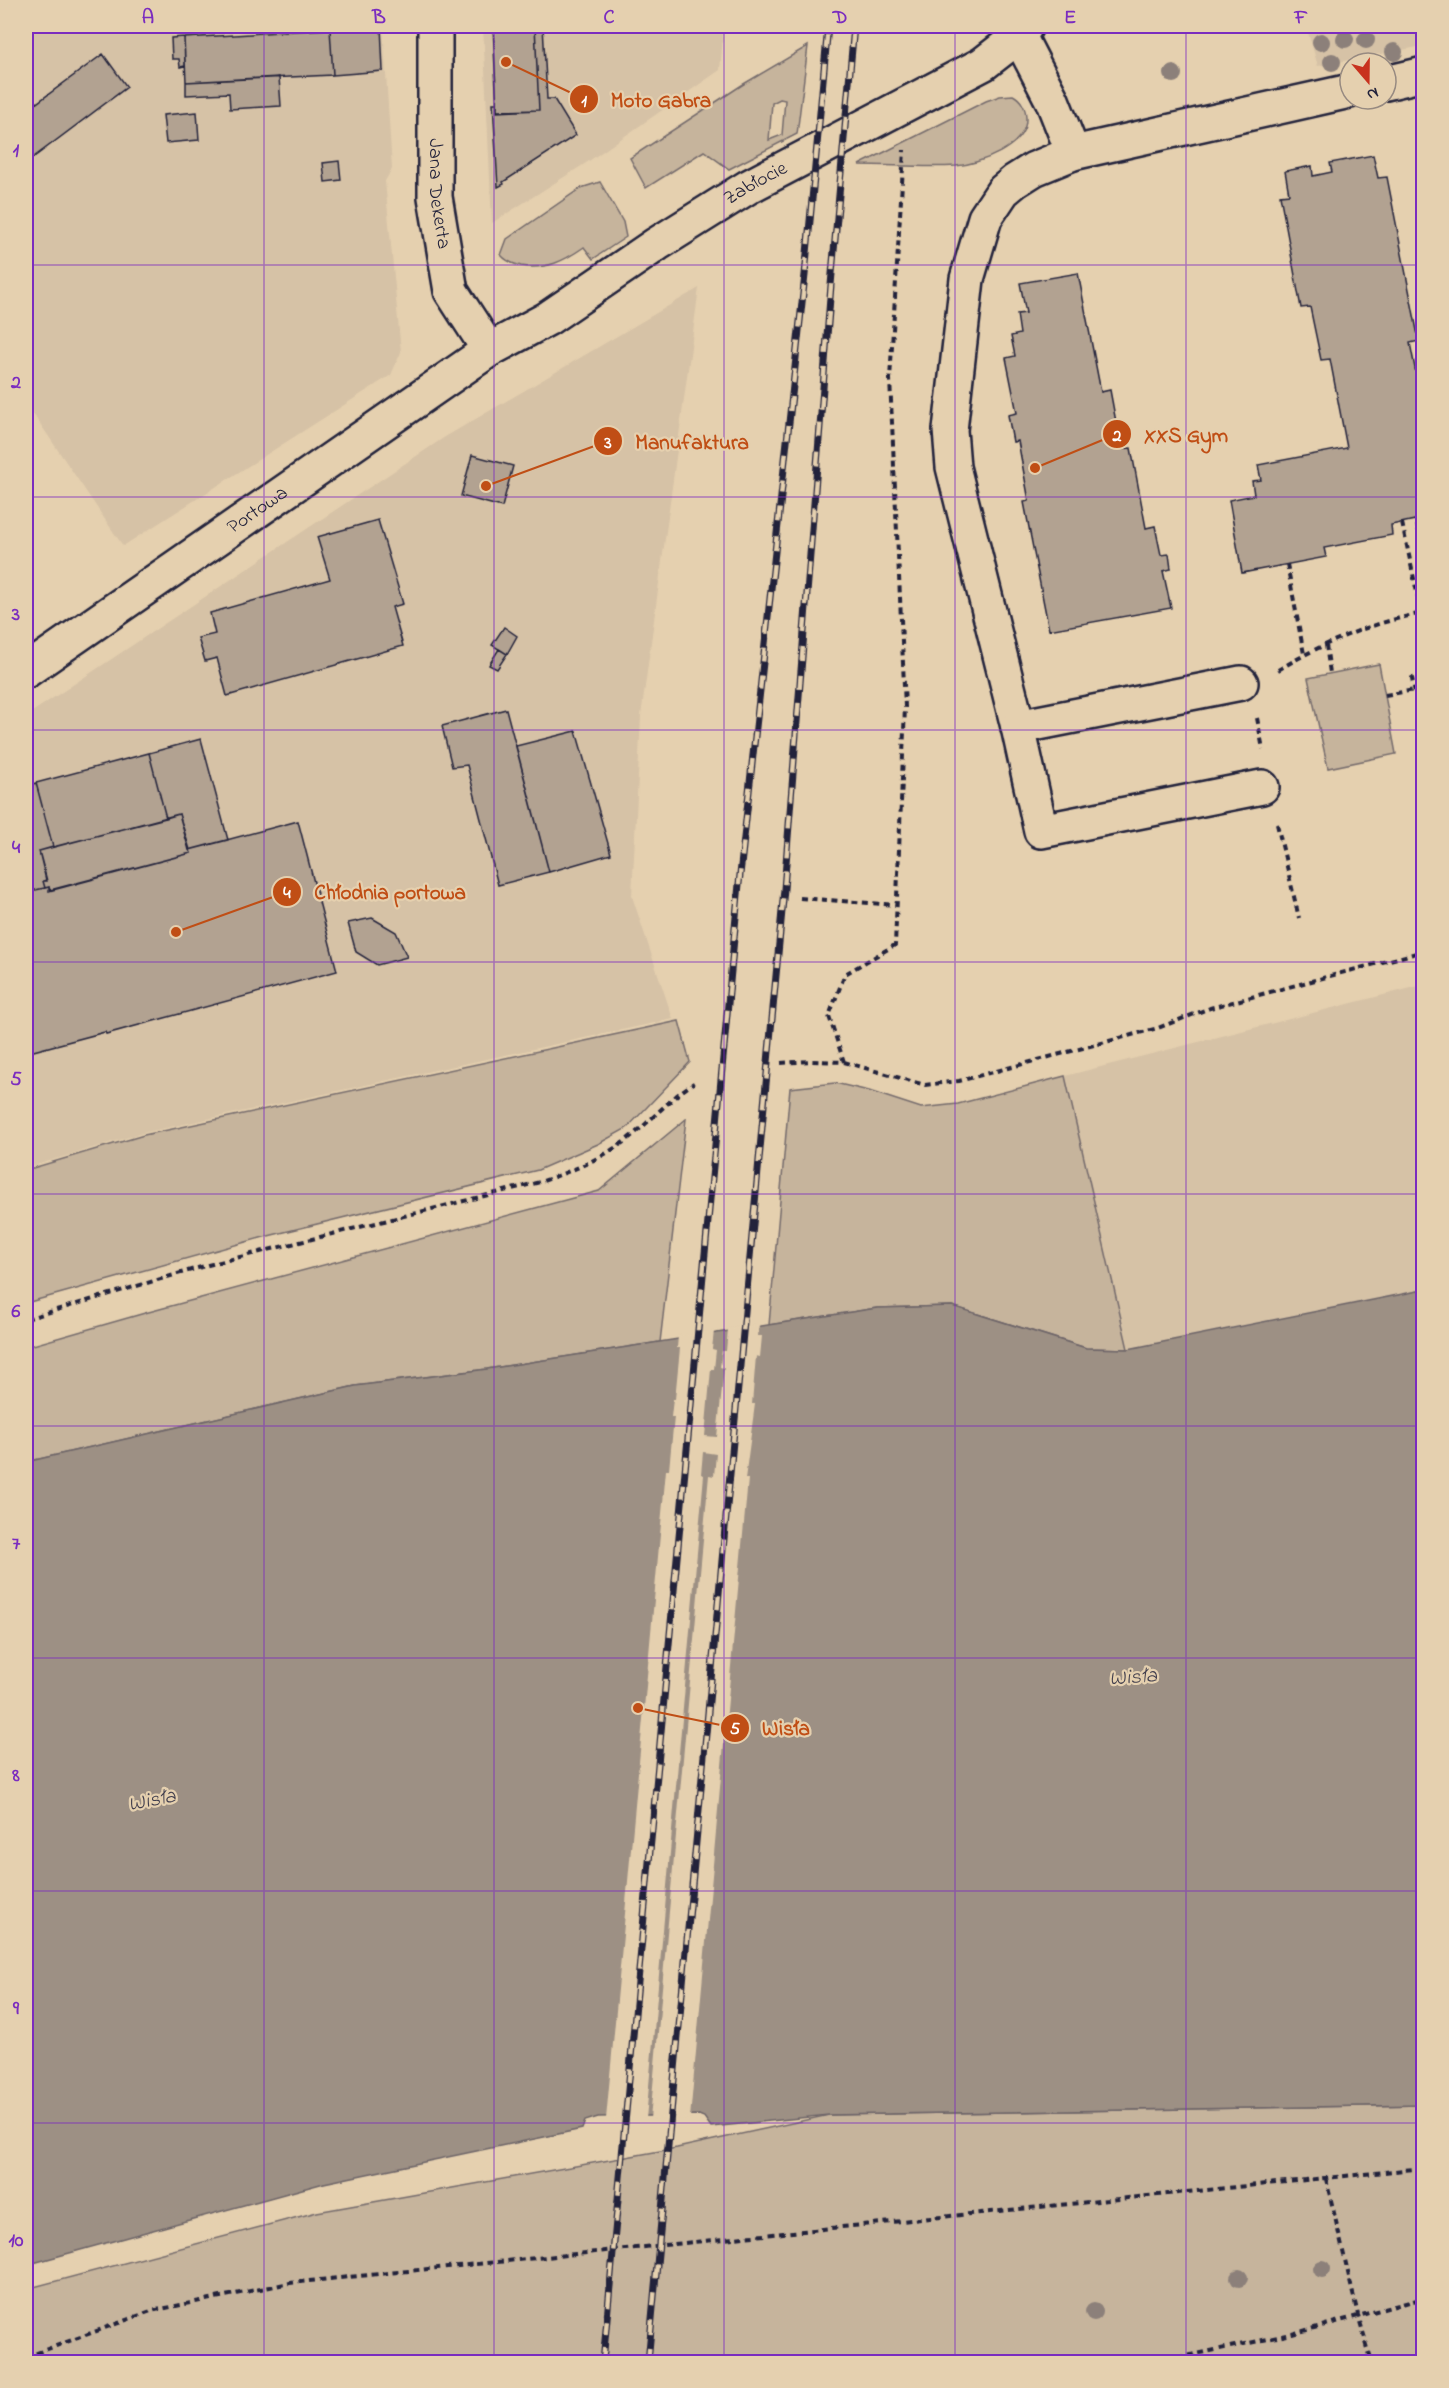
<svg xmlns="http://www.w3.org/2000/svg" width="1449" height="2388" font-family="'Indie Flower',sans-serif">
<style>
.built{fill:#d6c2a6}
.green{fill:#c6b49c;stroke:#746b6c;stroke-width:1.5;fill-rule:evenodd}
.water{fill:#9d9084;stroke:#6c6467;stroke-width:1.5}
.pier{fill:#e5d0af}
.building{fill:#b2a291;stroke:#22223b;stroke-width:1.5}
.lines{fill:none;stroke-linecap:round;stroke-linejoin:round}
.street-casing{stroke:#22223b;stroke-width:38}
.path{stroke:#22223b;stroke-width:4;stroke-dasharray:6 4.5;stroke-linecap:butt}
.street{stroke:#e5d0af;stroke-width:33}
.rail-casing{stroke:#22223b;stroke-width:7}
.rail{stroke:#e5d0af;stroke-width:4.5;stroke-dasharray:14;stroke-linecap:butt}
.tree{fill:#8c807a}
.grid{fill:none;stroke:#7b2cbf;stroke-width:1.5;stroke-opacity:0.55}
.labels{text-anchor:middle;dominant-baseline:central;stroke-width:4.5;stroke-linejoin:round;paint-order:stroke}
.street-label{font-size:20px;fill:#22223b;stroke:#e5d0af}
.water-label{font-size:21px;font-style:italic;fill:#413e4d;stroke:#e5d0af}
.leader{fill:none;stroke:#c04e15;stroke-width:2}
.callout-dot{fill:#c04e15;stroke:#e5d0af;stroke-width:2}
.mark-label{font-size:18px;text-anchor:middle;font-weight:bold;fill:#fff}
.callout-label{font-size:21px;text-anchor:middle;font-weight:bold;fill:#c04e15;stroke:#e5d0af;stroke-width:4.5;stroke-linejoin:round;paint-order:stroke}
.neatline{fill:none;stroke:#7b2cbf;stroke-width:2}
.grid-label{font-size:20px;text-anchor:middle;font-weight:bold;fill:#7b2cbf}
</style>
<rect width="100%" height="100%" fill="#e5d0af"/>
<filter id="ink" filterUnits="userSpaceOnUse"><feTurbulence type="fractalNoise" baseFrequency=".0167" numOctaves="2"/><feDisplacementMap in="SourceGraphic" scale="12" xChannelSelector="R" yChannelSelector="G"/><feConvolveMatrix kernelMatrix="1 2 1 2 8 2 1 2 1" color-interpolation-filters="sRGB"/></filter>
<g filter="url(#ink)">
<path class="built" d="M26 26H383L392 169 385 181 401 352 391 375 123 546 26 403Z
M483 26H724L720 70 586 163 492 223Z
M1306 26H1423V46L1318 66Z
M699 288 641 716 632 896 673 1019 143 1133 26 1168V716L445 437Z
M1423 985V1290L1128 1349 1065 1076Z"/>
<path class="green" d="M808 46 797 134 729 169 704 151 646 188 630 158 742 85ZM780 99 785 100 782 135 769 140 772 103Z
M1013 95C1021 99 1026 108 1026 118 1027 147 979 164 956 166 924 168 891 165 859 165L986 101 1000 96Z
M600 182 623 222 626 237 593 259 584 247C564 261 547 270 521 266 513 264 506 261 501 255L507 239 581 188Z
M1379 664 1396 754 1328 768 1308 678Z
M679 1021 690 1062 627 1128 598 1144 538 1170 264 1237 26 1303V1170L144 1135Z
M1065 1076 1128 1349 1086 1348 952 1306 877 1308 769 1325 790 1088 835 1083 869 1091 921 1108 958 1104Z
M686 1119 660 1342 487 1369 355 1386 26 1462V1347L145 1313 599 1191Z
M1423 2105V2362H26V2289L317 2212 677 2148 829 2115Z"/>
<path class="water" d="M1423 1290V2105L829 2115 711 2127 704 2117 699 2115 598 2117 585 2121 582 2129 324 2183 26 2265V1462L355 1386 487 1369 877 1308 952 1306 1086 1348 1128 1349Z"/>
<path class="pier" d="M759 1324 758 1336H762L760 1357 756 1356 752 1404H755L745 1479H748L690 2118 650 2119 709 1475 714 1476 716 1454 703 1452 701 1474 704 1475 646 2119H606L666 1470H669L674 1417H671L673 1399H675L680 1348H677L678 1336 714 1331 712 1349 716 1350 714 1369H711L705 1436 717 1437 724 1368 720 1367 722 1351H726L728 1329Z"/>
<path class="building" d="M381 26 383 71 333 75 330 29Z
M493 26H535L539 110 497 111Z
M535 26H543L547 99H554L576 135 503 182 504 184 498 187 493 103H497V112L539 110Z
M330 29 333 75 186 82 184 38Z
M184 37 185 66 180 67 179 59H172L171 38Z
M103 54 127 87 26 163V111Z
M279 77 281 106 230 109 229 93 186 95V82Z
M197 112 199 140 166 143 163 115Z
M1373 155 1378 178 1387 177 1419 341 1410 343 1424 414V528L1417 530 1415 520 1391 525 1392 535 1324 548 1326 557 1242 573 1229 500 1254 495 1252 481 1261 480 1258 465 1347 448 1330 359 1321 360 1310 307 1301 308 1280 195 1289 194 1285 171 1312 166 1313 176 1332 172 1330 163Z
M339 161 341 180 325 182 323 163Z
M1078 273 1101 392 1110 390 1121 449 1131 448 1146 528 1155 526 1161 555 1169 554 1171 569 1163 571 1171 608 1049 630 1024 502 1029 501 1018 441 1013 442 1008 415 1017 413 1006 358 1015 356 1011 336 1020 334 1017 314 1026 313 1020 283Z
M472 455 513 466 502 507 461 496Z
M378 520 403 604 392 607 403 646 227 696 217 658 205 661 198 638 215 634 210 613 330 579 317 537Z
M504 627 517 636 507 654 492 645Z
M499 649 507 654 497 669 489 665Z
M506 709 549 872 498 885 467 765 452 767 442 726Z
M576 731 611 854 549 872 516 746Z
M201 739 228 840 189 850 179 814 166 818 149 753Z
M149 753 166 818 53 847 36 783Z
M36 783 53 847 39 851 46 880 43 881 45 888 26 892V786Z
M179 814 191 853 50 890 49 887 45 888 43 881H47L39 851Z
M298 821 337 971 106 1034 105 1032 26 1053V892L49 887V891L191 853 189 850Z
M372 918 396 932 407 957 377 965 356 952 348 923Z"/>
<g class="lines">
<g class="street-casing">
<g id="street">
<path id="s1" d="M435 26V197L451 291 489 350"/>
<path d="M1019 36 1052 100 1073 153"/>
<path d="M1386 83 1424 74"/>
<path id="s2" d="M26 671 489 350 547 319 657 244 748 187 983 64 1019 36 1026 26"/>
<path d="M1241 683 1018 727 953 467 950 430 967 279 985 218 1003 191 1015 181 1034 169 1073 153 1350 91"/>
<path d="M1018 727 1041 831 1262 787"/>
</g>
</g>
<path class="path" d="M1402 523 1424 625
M1287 564 1304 654
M1326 645 1330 673
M1278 670C1323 643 1372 622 1424 613
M1424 676 1412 678 1421 720 1424 719
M1385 695 1415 690
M1257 718 1263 749
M1277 824 1299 918
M800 898 897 905
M844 1062 829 1016 845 974 895 945 905 707 890 379 904 150
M781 1063 811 1061 844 1062 925 1085 959 1081 1158 1028 1210 1008 1424 951
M26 1319 208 1265 540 1182C574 1170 605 1158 634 1134 655 1117 671 1097 694 1083
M1326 2179 1358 2315 1372 2362
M26 2357 151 2311 290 2283 1424 2168
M1158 2362 1292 2334 1424 2298"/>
<use href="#street" class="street"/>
<g class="rail-casing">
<path id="rail" d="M603 2362 739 884 805 275 828 26
M648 2362 784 889 831 285 854 26"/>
</g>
<use href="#rail" class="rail"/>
</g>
<g class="tree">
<circle cx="1345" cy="39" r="9"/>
<circle cx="1366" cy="40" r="9"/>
<circle cx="1321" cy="42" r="9"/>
<circle cx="1394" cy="52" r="9"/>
<circle cx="1332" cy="62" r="9"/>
<circle cx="1173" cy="74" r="9"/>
<circle cx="1322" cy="2269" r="9"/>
<circle cx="1239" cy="2278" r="9"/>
<circle cx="1094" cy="2312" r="9"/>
</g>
</g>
<path class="grid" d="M264 26V2362M494 26V2362M724 26V2362M955 26V2362M1186 26V2362M26 265H1424M26 497H1424M26 730H1424M26 962H1424M26 1194H1424M26 1426H1424M26 1658H1424M26 1891H1424M26 2123H1424"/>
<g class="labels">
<g class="street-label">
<text stroke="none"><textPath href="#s2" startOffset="878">Zabłocie</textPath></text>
<text stroke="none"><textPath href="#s1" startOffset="168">Jana Dekerta</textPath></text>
<text stroke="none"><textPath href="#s2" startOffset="282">Portowa</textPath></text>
</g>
<g class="water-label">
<text transform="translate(1133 1678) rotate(-4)">Wisła</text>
<text transform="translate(152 1801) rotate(-11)">Wisła</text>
</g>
</g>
<path class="leader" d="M506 62L584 99M1035 468L1117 434M486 486L608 441M176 932L287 892M638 1708L735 1728"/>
<g class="callout-dot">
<circle cx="506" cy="62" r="6"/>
<circle cx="1035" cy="468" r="6"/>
<circle cx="486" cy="486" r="6"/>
<circle cx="176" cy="932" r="6"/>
<circle cx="638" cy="1708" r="6"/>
<circle cx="584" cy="99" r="15"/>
<circle cx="1117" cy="434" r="15"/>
<circle cx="608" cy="441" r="15"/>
<circle cx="287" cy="892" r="15"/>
<circle cx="735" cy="1728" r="15"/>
</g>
<g class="mark-label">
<text x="584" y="106">1</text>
<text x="1117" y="441">2</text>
<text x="608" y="448">3</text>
<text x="287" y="898">4</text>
<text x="735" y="1734">5</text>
</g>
<g class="callout-label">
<text x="661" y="107">Moto Gabra</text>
<text x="1186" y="442">XXS Gym</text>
<text x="692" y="449">Manufaktura</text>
<text x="390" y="899">Chłodnia portowa</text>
<text x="786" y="1735">Wisła</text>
</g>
<rect width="1449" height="2388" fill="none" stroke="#e5d0af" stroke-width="66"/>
<g transform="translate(1368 81) rotate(160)"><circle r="28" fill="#e5d0af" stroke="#978a81" stroke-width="1.5"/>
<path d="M0-4.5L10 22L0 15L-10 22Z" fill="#c8321e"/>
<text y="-9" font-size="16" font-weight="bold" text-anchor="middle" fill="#22223b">N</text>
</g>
<rect x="33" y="33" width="1383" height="2322" class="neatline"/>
<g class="grid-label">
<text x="148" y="23">A</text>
<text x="379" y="23">B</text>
<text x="609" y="23">C</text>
<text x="840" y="23">D</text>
<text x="1070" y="23">E</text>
<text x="1301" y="23">F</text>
<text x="16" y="156">1</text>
<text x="16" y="388">2</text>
<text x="16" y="620">3</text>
<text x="16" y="853">4</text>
<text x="16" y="1085">5</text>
<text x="16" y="1317">6</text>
<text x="16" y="1549">7</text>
<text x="16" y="1781">8</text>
<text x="16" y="2014">9</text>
<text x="16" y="2246">10</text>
</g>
</svg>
